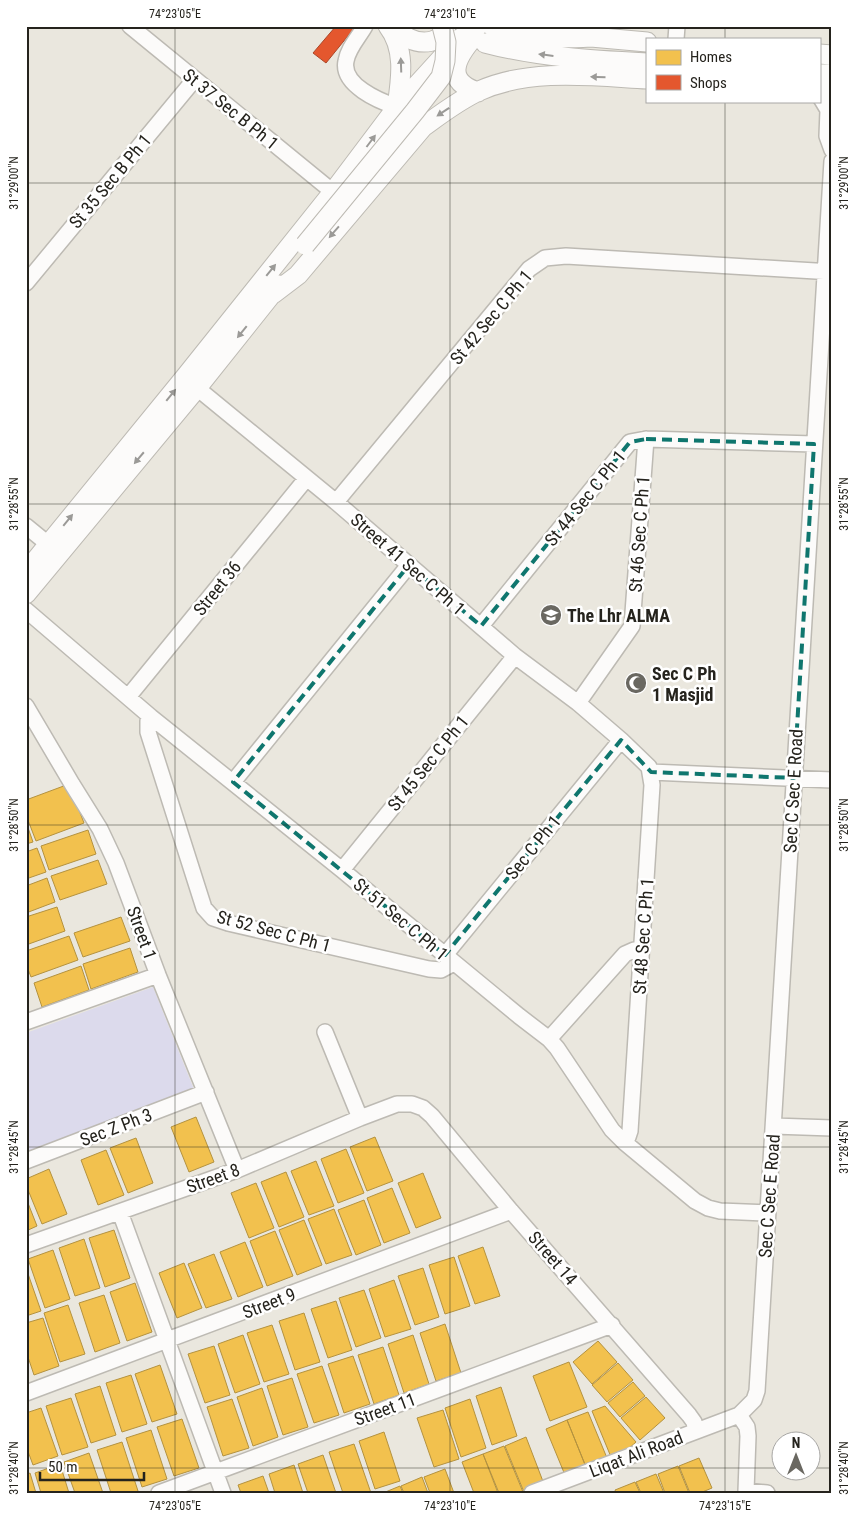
<svg xmlns="http://www.w3.org/2000/svg" width="858" height="1519" font-family="'Roboto Condensed',sans-serif">
<style>
.green{fill:#dcdaec}
.homes{fill:#f2c14e;stroke:#b4923f}
.shops{fill:#e4572e;stroke:#ab4729}
.lines{fill:none;stroke-linecap:round;stroke-linejoin:round}
.minor-casing{stroke:#bdbab3;stroke-width:18}
.major-casing{stroke:#bdbab3;stroke-width:21}
.minor{stroke:#fcfbfa;stroke-width:15}
.major{stroke:#fcfbfa;stroke-width:19}
.major-bridge-casing{stroke:#bdbab3;stroke-width:21;stroke-linecap:butt}
.major-bridge{stroke:#fcfbfa;stroke-width:19}
.oneway{fill:#9b9a97}
.marked{fill:none;stroke:#0f766e;stroke-width:4;stroke-dasharray:10 6;stroke-linejoin:round}
.ticks{fill:none;stroke:#25231d;stroke-width:1;stroke-opacity:0.45}
.labels{text-anchor:middle;dominant-baseline:central;stroke-width:5;stroke-linejoin:round;paint-order:stroke}
.street-label{font-size:18px;fill:#25231d;stroke:#fff}
.poi-label{font-size:18px;font-weight:bold;fill:#25231d;stroke:#fff;text-anchor:start}
.neatline{fill:none;stroke:#25231d;stroke-width:2}
.ticks-label{font-size:12px;text-anchor:middle;fill:#25231d}
</style>
<rect width="100%" height="100%" fill="#eae7de"/>
<path class="green" d="M153 987 195 1092 26 1157V1033Z"/>
<path class="homes" d="M69 784 84 823 36 841 26 815V800Z
M26 822 33 842 26 844Z
M88 830 96 854 49 870 41 846Z
M37 848 46 872 26 879V852Z
M98 860 107 884 60 900 51 876Z
M47 878 55 902 26 913V886Z
M57 907 65 931 26 945V917Z
M121 917 130 941 83 957 74 933Z
M69 936 78 960 31 977 26 964V951Z
M130 948 138 972 91 989 83 964Z
M81 966 89 990 42 1007 34 983Z
M196 1117 214 1162 189 1172 171 1127Z
M375 1137 393 1181 367 1191 350 1147Z
M136 1138 153 1183 128 1193 110 1148Z
M346 1149 364 1193 338 1203 321 1159Z
M106 1150 124 1195 98 1205 81 1160Z
M316 1161 334 1206 309 1215 291 1171Z
M49 1169 67 1214 42 1224 26 1185V1179Z
M286 1172 304 1217 279 1227 261 1182Z
M423 1173 441 1218 416 1228 398 1183Z
M256 1183 274 1228 249 1238 231 1193Z
M392 1188 410 1233 384 1243 367 1198Z
M26 1198 37 1226 26 1231Z
M364 1200 381 1245 356 1255 338 1210Z
M334 1209 352 1255 326 1264 308 1219Z
M304 1220 322 1265 297 1275 279 1230Z
M114 1230 130 1278 105 1287 89 1238Z
M275 1231 293 1276 267 1286 250 1241Z
M84 1239 100 1288 75 1296 59 1248Z
M245 1242 263 1287 238 1297 220 1252Z
M483 1247 500 1296 475 1304 458 1256Z
M53 1250 70 1299 45 1308 28 1259Z
M214 1254 232 1299 206 1308 188 1264Z
M454 1257 470 1306 445 1314 429 1265Z
M184 1263 202 1308 177 1318 159 1273Z
M26 1268 41 1311 26 1316Z
M423 1268 439 1317 415 1325 398 1276Z
M394 1280 411 1329 385 1337 369 1289Z
M135 1283 152 1332 127 1341 110 1292Z
M364 1290 381 1338 356 1347 339 1298Z
M104 1295 120 1343 95 1352 79 1303Z
M336 1301 352 1350 328 1358 311 1309Z
M68 1305 85 1354 60 1362 44 1313Z
M304 1313 320 1362 295 1370 279 1321Z
M43 1318 59 1366 34 1375 26 1351V1323Z
M445 1324 461 1373 436 1381 420 1333Z
M272 1325 289 1374 264 1382 247 1333Z
M243 1335 260 1384 235 1393 218 1344Z
M413 1335 429 1384 404 1393 388 1344Z
M598 1341 617 1362 592 1384 573 1362Z
M214 1346 230 1395 205 1403 188 1354Z
M383 1347 399 1395 374 1404 358 1355Z
M353 1356 370 1404 344 1413 328 1364Z
M569 1362 587 1407 550 1421 533 1376Z
M618 1363 633 1380 607 1402 592 1385Z
M160 1365 177 1414 152 1422 135 1374Z
M322 1366 339 1415 314 1423 297 1374Z
M131 1375 147 1424 122 1432 106 1383Z
M292 1378 308 1427 283 1435 267 1386Z
M633 1382 645 1396 620 1417 608 1403Z
M100 1386 116 1435 91 1443 75 1394Z
M501 1387 517 1436 492 1445 476 1396Z
M262 1388 278 1437 253 1446 237 1397Z
M646 1397 665 1418 640 1440 621 1418Z
M71 1398 88 1447 62 1455 46 1406Z
M232 1399 249 1448 223 1456 207 1407Z
M470 1399 486 1448 461 1457 445 1408Z
M605 1406 636 1442 626 1451 611 1457 592 1411Z
M41 1408 58 1456 33 1465 26 1446V1413Z
M443 1410 459 1459 434 1467 417 1418Z
M588 1412 607 1458 586 1467 567 1420Z
M182 1419 199 1468 174 1476 157 1427Z
M567 1420 586 1467 565 1475 546 1429Z
M151 1430 167 1479 142 1487 126 1438Z
M384 1432 400 1481 375 1489 359 1441Z
M526 1437 544 1484 524 1492 505 1446Z
M122 1442 138 1491 133 1493H111L97 1450Z
M354 1444 371 1493H343L329 1452Z
M504 1446 523 1492 522 1493H499L483 1454Z
M89 1453 103 1493H75L64 1462Z
M483 1454 498 1493H474L462 1462Z
M323 1455 336 1493H308L298 1464Z
M699 1458 712 1488 700 1493H690L679 1466Z
M60 1464 69 1493H41L35 1473Z
M294 1465 303 1493H275L269 1474Z
M678 1466 689 1493H665L658 1474Z
M445 1469 454 1493H430L424 1477Z
M30 1473 36 1493H26V1475Z
M656 1474 664 1493H641L636 1482Z
M263 1476 269 1493H241L238 1485Z
M422 1477 428 1493H404L401 1486Z
M635 1482 640 1493H616L615 1490Z
M400 1486 403 1493H383Z"/>
<path class="shops" d="M336 26H356L326 63 313 53Z"/>
<g class="lines">
<g class="minor-casing">
<path id="minor" d="M130 26 333 192
M365 26C359 37 348 48 346 61 341 85 379 101 397 107
M676 39 677 26
M819 95 828 110 827 136 832 150
M26 283 194 80
M197 388 336 502 515 656 578 703 621 740 649 767 652 785 630 1131 628 1137 624 1142
M336 502 529 269 545 258 566 256 832 272
M26 526 48 544
M26 610 151 717 342 870 519 1016 549 1039 557 1048 612 1130 624 1142 695 1201 708 1208 720 1211 767 1213
M481 626 630 442 646 439 814 444
M128 697 306 479
M578 703 632 626 646 439
M26 706 72 784 100 829 116 863 158 975 237 1170
M151 717 148 721V732L204 908 213 918 228 923 429 969 441 970 454 963
M651 772 832 780
M233 782 409 565
M342 870 515 656
M445 955 621 740
M26 1022 158 975
M325 1032 360 1118
M549 1039 625 954 634 950H642
M774 1126 832 1128
M26 1161 206 1092
M120 1212 223 1493
M26 1245 237 1170 360 1118 397 1104H412L423 1108 432 1116 511 1211 689 1415 694 1422 696 1431
M26 1393 511 1211
M739 1415 747 1427 748 1436 746 1491 767 1493
M159 1493 612 1325
M532 1493 739 1415 754 1400 757 1391 832 161"/>
</g>
<g class="major-casing">
<path id="major" d="M388 26C406 49 401 79 397 107
M396 26C400 30 404 35 408 38 422 45 442 44 446 26
M492 26C530 39 552 39 591 37
M581 35 591 37 647 42
M473 38C455 59 444 81 478 92
M485 43C538 57 592 60 647 63
M819 54 832 55
M819 74H832
M819 88 832 89
M273 294 298 275 423 127C441 114 459 100 479 91 530 68 592 76 647 79
M26 572 186 376 333 192 397 107 458 40 478 26
M26 594 197 388 279 285"/>
</g>
<use href="#minor" class="minor"/>
<use href="#major" class="major"/>
<g class="major-bridge-casing">
<path id="major-bridge" d="M305 245 415 111 441 77 445 61 446 42 442 26"/>
</g>
<use href="#major-bridge" class="major-bridge"/>
</g>
<defs><path id="oneway-solid" d="M-6-.8H1V-3.2L6.5 0L1 3.2V.8H-6Z" transform="scale(1.25)"/></defs>
<g class="oneway">
<use href="#oneway-solid" transform="translate(546 55) rotate(-173)"/>
<use href="#oneway-solid" transform="translate(401 65) rotate(-92)"/>
<use href="#oneway-solid" transform="translate(598 77) rotate(-179)"/>
<use href="#oneway-solid" transform="translate(443 112) rotate(146)"/>
<use href="#oneway-solid" transform="translate(371 141) rotate(-53)"/>
<use href="#oneway-solid" transform="translate(334 232) rotate(131)"/>
<use href="#oneway-solid" transform="translate(271 270) rotate(-51)"/>
<use href="#oneway-solid" transform="translate(242 332) rotate(129)"/>
<use href="#oneway-solid" transform="translate(171 395) rotate(-51)"/>
<use href="#oneway-solid" transform="translate(139 458) rotate(130)"/>
<use href="#oneway-solid" transform="translate(68 520) rotate(-51)"/>
</g>
<path class="marked" d="M646 439 814 444 794 778 651 772 621 740 445 955 233 782 409 565 481 626 630 442Z"/>
<path class="ticks" d="M175 26V1493M450 26V1493M725 26V39M725 101V1493M26 183H832M26 504H832M26 825H832M26 1147H832M26 1468H780M810 1468H832"/>
<defs>
<g id="school-disc" transform="scale(1.125)"><circle r="9.5" fill="#6a6861" stroke="#fff"/><path d="M0-5L7-2L0 1L-7-2ZM-4 1L0 2.5L4 1V4Q0 6-4 4Z" fill="#fff"/></g>
<g id="mosque-disc" transform="scale(1.125)"><circle r="9.5" fill="#6a6861" stroke="#fff"/><path d="M3.5-4.9A6 6 0 1 0 3.5 4.9A5 5 0 1 1 3.5-4.9Z" fill="#fff"/></g>
</defs>
<g fill-rule="evenodd">
<use href="#school-disc" x="551" y="615"/>
<use href="#mosque-disc" x="636" y="683"/>
</g>
<g class="labels">
<g class="street-label">
<text transform="translate(231 109) rotate(39)">St 37 Sec B Ph 1</text>
<text transform="translate(110 181) rotate(-50)">St 35 Sec B Ph 1</text>
<text transform="translate(491 317) rotate(-50)">St 42 Sec C Ph 1</text>
<text transform="translate(585 498) rotate(-51)">St 44 Sec C Ph 1</text>
<text transform="translate(639 534) rotate(-86)">St 46 Sec C Ph 1</text>
<text transform="translate(408 564) rotate(41)">Street 41 Sec C Ph 1</text>
<text transform="translate(217 588) rotate(-51)">Street 36</text>
<text transform="translate(428 763) rotate(-51)">St 45 Sec C Ph 1</text>
<text transform="translate(793 791) rotate(-87)">Sec C Sec E Road</text>
<text transform="translate(533 847) rotate(-51)">Sec C Ph 1</text>
<text transform="translate(401 919) rotate(40)">St 51 Sec C Ph 1</text>
<text transform="translate(274 931) rotate(15)">St 52 Sec C Ph 1</text>
<text transform="translate(142 933) rotate(70)">Street 1</text>
<text transform="translate(643 936) rotate(-86)">St 48 Sec C Ph 1</text>
<text transform="translate(116 1127) rotate(-21)">Sec Z Ph 3</text>
<text transform="translate(213 1178) rotate(-20)">Street 8</text>
<text transform="translate(769 1196) rotate(-86)">Sec C Sec E Road</text>
<text transform="translate(553 1258) rotate(49)">Street 14</text>
<text transform="translate(269 1303) rotate(-21)">Street 9</text>
<text transform="translate(385 1409) rotate(-20)">Street 11</text>
<text transform="translate(636 1454) rotate(-21)">Liqat Ali Road</text>
</g>
<g class="poi-label">
<text x="567" y="615">The Lhr ALMA</text>
<text x="652" y="673">Sec C Ph<tspan x="652" dy="21">1 Masjid</tspan></text>
</g>
</g>
<rect width="858" height="1519" fill="none" stroke="#ffffff" stroke-width="55"/>
<rect x="646" y="38" width="175" height="65" fill="#ffffff" stroke="#a8a7a5"/>
<rect x="656" y="50" width="25" height="15" fill="#f2c14e" stroke="#a8a7a5"/>
<text x="690" y="62" font-size="15" fill="#25231d">Homes</text>
<rect x="656" y="75" width="25" height="15" fill="#e4572e" stroke="#a8a7a5"/>
<text x="690" y="88" font-size="15" fill="#25231d">Shops</text>
<g transform="translate(796 1456)"><circle r="24" fill="#ffffff" stroke="#a8a7a5"/>
<path d="M0-4L9 19L0 12L-9 19Z" fill="#6a6861"/>
<text y="-8" font-size="14" font-weight="bold" text-anchor="middle" fill="#25231d">N</text>
</g>
<path d="M40 1472v8h104v-8" fill="none" stroke="#25231d" stroke-width="2.5"/>
<text x="48" y="1472" font-size="15" fill="#25231d" stroke="#ffffff" stroke-width="4" paint-order="stroke">50 m</text>
<rect x="28" y="28" width="802" height="1464" class="neatline"/>
<g class="ticks-label">
<text x="175" y="18">74°23'05"E</text>
<text x="450" y="18">74°23'10"E</text>
<text transform="translate(14 183) rotate(-90)" y="4">31°29'00"N</text>
<text transform="translate(844 183) rotate(-90)" y="4">31°29'00"N</text>
<text transform="translate(14 504) rotate(-90)" y="4">31°28'55"N</text>
<text transform="translate(844 504) rotate(-90)" y="4">31°28'55"N</text>
<text transform="translate(14 825) rotate(-90)" y="4">31°28'50"N</text>
<text transform="translate(844 825) rotate(-90)" y="4">31°28'50"N</text>
<text transform="translate(14 1147) rotate(-90)" y="4">31°28'45"N</text>
<text transform="translate(844 1147) rotate(-90)" y="4">31°28'45"N</text>
<text transform="translate(14 1468) rotate(-90)" y="4">31°28'40"N</text>
<text transform="translate(844 1468) rotate(-90)" y="4">31°28'40"N</text>
<text x="175" y="1510">74°23'05"E</text>
<text x="450" y="1510">74°23'10"E</text>
<text x="725" y="1510">74°23'15"E</text>
</g>
</svg>
